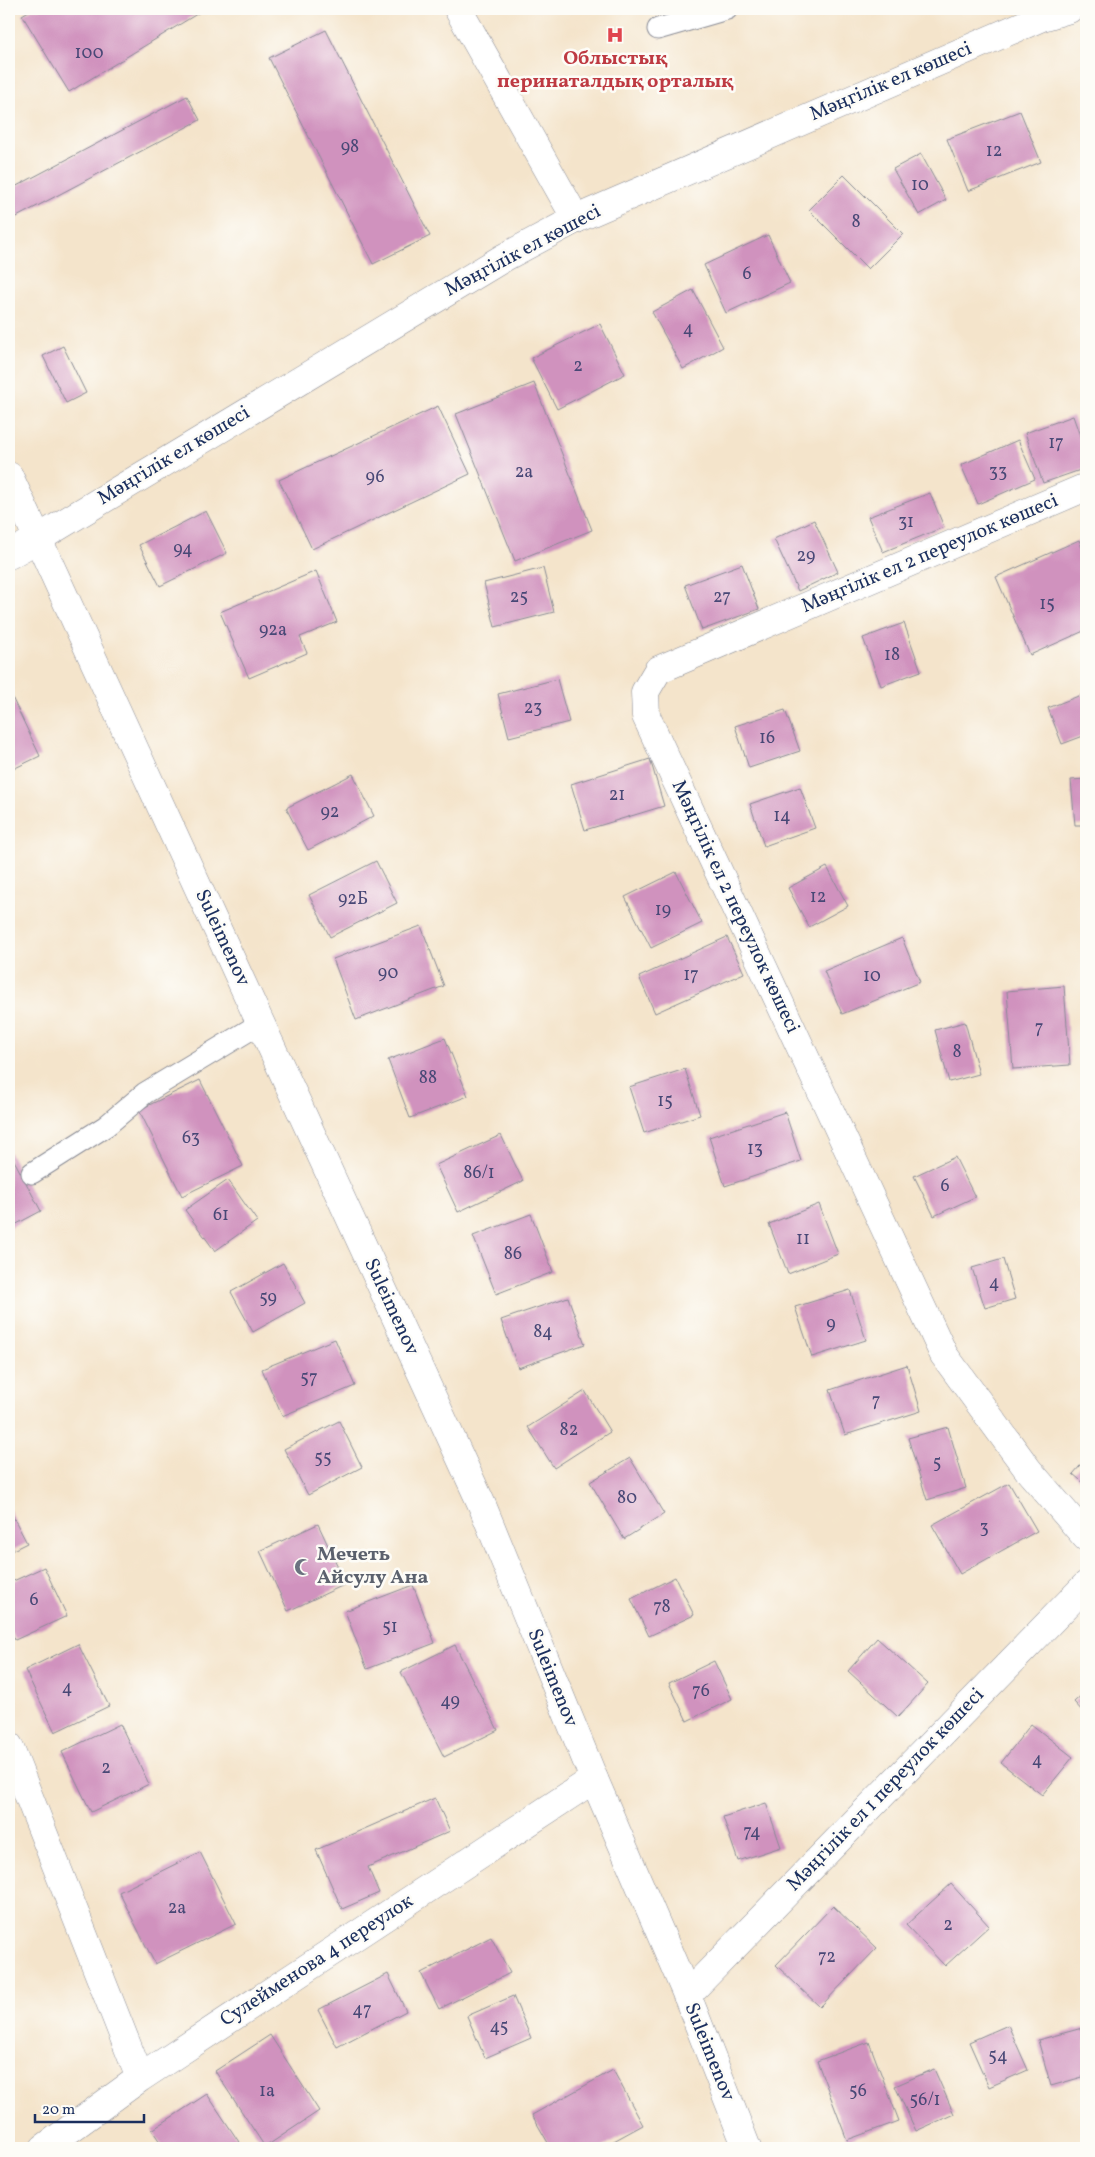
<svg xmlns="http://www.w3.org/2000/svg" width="1095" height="2157" font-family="Vollkorn,serif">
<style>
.building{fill:#d092be}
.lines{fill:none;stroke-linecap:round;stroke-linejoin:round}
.service-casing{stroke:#888a94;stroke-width:23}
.minor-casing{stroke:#888a94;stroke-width:29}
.tertiary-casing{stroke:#888a94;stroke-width:29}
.secondary-casing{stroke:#888a94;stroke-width:29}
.service{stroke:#fff;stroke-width:21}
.minor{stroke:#fff;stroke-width:28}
.tertiary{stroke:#fff;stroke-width:28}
.secondary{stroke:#fff;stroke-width:28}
.labels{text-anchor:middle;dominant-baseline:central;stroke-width:5;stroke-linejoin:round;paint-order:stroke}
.number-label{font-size:18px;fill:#484876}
.health-label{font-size:20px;font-weight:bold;fill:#be3a42;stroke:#fdfcf7}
.street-label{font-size:20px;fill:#1b2f5e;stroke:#fdfcf7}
.worship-label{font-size:20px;font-weight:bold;fill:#5b616d;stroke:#fdfcf7;text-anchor:start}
</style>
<rect width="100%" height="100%" fill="#fdfcf7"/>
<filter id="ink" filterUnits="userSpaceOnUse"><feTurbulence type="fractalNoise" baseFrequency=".02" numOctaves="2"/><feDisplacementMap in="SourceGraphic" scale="10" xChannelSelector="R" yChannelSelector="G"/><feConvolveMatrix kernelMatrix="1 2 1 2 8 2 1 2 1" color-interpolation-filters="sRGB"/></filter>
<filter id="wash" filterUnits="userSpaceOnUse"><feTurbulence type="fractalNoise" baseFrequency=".0096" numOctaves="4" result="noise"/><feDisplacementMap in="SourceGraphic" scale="20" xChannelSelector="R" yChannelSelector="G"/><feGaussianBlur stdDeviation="1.12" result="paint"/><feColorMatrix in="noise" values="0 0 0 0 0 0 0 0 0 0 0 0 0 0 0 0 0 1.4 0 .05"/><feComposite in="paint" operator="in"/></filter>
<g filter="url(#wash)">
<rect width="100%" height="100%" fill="#f4e4cb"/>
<g id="blocks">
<path class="building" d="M32 9H205L69 92 22 15Z
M326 30 430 236 373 264 269 58Z
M187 96 200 120 9 221V190Z
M1020 111 1041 162 968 191 947 139Z
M921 154 946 200 919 215 893 169Z
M844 175 903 234 868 269 809 210Z
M768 235 790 283 726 313 704 265Z
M693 290 723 347 683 369 652 312Z
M600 324 625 374 557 409 531 358Z
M63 346 86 393 66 403 43 356Z
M534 383 592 530 515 561 456 414Z
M438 406 470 474 312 549 279 480Z
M1073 416 1086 453V468L1043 483 1025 433Z
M1018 440 1035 479 978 504 961 465Z
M930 493 944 527 883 552 868 517Z
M206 511 227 553 160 586 139 545Z
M814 520 838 572 798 591 774 539Z
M1079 540 1086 558V630L1030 655 996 577Z
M742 564 759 609 702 630 685 585Z
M543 568 554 612 495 627 484 583Z
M316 571 337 622 300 637 307 653 249 678 220 612Z
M904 623 921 671 881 686 863 638Z
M557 679 569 722 509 737 498 694Z
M9 691 40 756 9 771Z
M1086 693V735L1062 744 1048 708Z
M785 710 800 751 749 768 735 726Z
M650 759 664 806 585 830 571 784Z
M353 774 374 816 308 850 286 808Z
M1086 779V825H1075L1071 780Z
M800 787 815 828 764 846 750 804Z
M376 861 397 903 330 937 309 895Z
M827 867 848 906 809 927 788 888Z
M676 872 702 923 651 948 625 897Z
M1083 874H1086V901H1085Z
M421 926 444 986 356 1020 333 959Z
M727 937 744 973 655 1013 639 977Z
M902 938 920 982 842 1014 824 971Z
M1064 986 1070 1065 1013 1069 1007 991Z
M965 1022 979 1074 949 1082 935 1030Z
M445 1038 468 1096 410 1118 388 1060Z
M685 1069 700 1115 644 1133 629 1087Z
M200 1080 243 1166 182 1196 139 1110Z
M785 1112 801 1161 725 1186 709 1137Z
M501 1135 523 1181 458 1212 436 1165Z
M9 1151 41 1211 9 1228Z
M955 1157 975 1197 934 1216 914 1176Z
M228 1180 257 1221 215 1251 185 1210Z
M819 1204 838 1254 788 1274 769 1224Z
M531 1214 553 1272 496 1294 473 1236Z
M1003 1259 1015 1299 985 1308 972 1268Z
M283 1263 305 1303 253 1332 231 1292Z
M850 1290 866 1340 812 1357 795 1307Z
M568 1297 585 1344 518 1368 501 1320Z
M335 1339 355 1386 282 1416 262 1369Z
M907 1365 921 1411 845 1435 830 1390Z
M585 1391 610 1432 554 1468 528 1427Z
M339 1421 362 1467 308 1495 284 1449Z
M948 1427 966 1488 927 1500 908 1438Z
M630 1458 664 1514 624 1539 590 1482Z
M1086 1459V1485L1073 1474Z
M1009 1483 1037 1531 960 1574 932 1525Z
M9 1509 27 1543 9 1552Z
M318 1524 346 1584 288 1611 260 1551Z
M44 1567 67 1616 15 1640 9 1627V1583Z
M675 1577 694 1615 649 1636 631 1599Z
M413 1585 435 1643 367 1669 345 1611Z
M877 1638 928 1684 898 1717 848 1671Z
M78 1644 109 1706 55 1732 25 1670Z
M455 1645 498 1730 444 1757 401 1672Z
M714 1661 732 1699 687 1721 669 1683Z
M1086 1691V1715L1074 1702Z
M120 1724 149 1784 91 1812 62 1752Z
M1031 1724 1073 1757 1042 1795 1001 1763Z
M435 1798 450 1831 368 1867 379 1893 342 1909 316 1850Z
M766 1803 781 1847 738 1861 723 1817Z
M200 1852 236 1924 155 1964 119 1892Z
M951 1884 989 1926 945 1966 906 1925Z
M833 1906 877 1948 820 2007 776 1965Z
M491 1937 510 1973 439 2009 421 1973Z
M388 1974 406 2011 337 2047 318 2010Z
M513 1996 531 2038 485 2058 467 2016Z
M1008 2025 1028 2070 989 2087 969 2042Z
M1086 2027V2076L1051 2086 1038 2040Z
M270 2035 319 2111 265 2147 215 2071Z
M869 2042 899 2121 847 2140 817 2061Z
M934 2069 954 2114 916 2131 895 2086Z
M613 2070 643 2125 601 2148H551L532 2115Z
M207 2094 243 2148H164L152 2130Z"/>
</g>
</g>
<g filter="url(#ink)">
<use href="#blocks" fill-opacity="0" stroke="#888a94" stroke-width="1"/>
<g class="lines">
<g class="service-casing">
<path id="service" d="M658 29 727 9
M32 1173 106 1126 145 1093 261 1023"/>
</g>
<g class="minor-casing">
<path id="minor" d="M458 9 576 219
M1086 487 658 670 645 692 646 716 944 1355 1029 1471 1086 1537
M9 555 39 538
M9 1746 140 2078
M687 1995 1086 1585
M44 2148 140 2078 594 1779"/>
</g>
<g class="tertiary-casing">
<path id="tertiary" d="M39 538 505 257 576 219 1042 17 1069 9"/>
</g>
<g class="secondary-casing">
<path id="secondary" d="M9 476 482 1505 594 1779 687 1995 747 2148"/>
</g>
<use href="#service" class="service"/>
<use href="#minor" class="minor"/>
<use href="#tertiary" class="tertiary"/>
<use href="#secondary" class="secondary"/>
</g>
</g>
<defs>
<g id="hospital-bare" transform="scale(1.35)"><path d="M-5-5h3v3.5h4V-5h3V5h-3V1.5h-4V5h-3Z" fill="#e0444e" stroke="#fdfcf7" stroke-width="2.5" paint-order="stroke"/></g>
<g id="mosque-bare" transform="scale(1.35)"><path d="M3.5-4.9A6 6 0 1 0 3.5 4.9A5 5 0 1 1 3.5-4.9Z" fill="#6b7280" stroke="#fdfcf7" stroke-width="2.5" paint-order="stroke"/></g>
</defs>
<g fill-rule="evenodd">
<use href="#hospital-bare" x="615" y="35"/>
<use href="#mosque-bare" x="303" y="1567"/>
</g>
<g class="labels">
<g class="number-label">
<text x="89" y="53">100</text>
<text x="350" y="147">98</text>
<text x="994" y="151">12</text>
<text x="920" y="185">10</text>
<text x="856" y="222">8</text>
<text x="747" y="274">6</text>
<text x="688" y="329">4</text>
<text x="578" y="366">2</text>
<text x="1056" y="443">17</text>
<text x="524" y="472">2а</text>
<text x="998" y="472">33</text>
<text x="375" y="477">96</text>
<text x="906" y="522">31</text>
<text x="183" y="549">94</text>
<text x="806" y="556">29</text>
<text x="519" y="597">25</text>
<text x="722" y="597">27</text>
<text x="1047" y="604">15</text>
<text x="273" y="630">92а</text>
<text x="892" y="655">18</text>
<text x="533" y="708">23</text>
<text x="767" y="738">16</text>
<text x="617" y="795">21</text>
<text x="330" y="812">92</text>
<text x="782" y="816">14</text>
<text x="818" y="897">12</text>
<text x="353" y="899">92Б</text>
<text x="663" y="910">19</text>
<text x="388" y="973">90</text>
<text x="691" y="975">17</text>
<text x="872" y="976">10</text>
<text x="1039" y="1028">7</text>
<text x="957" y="1052">8</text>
<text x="428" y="1078">88</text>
<text x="665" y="1101">15</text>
<text x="191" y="1138">63</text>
<text x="755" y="1149">13</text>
<text x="479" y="1173">86/1</text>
<text x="945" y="1186">6</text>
<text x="221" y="1215">61</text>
<text x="803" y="1239">11</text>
<text x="513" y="1254">86</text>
<text x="994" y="1283">4</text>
<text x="268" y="1298">59</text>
<text x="831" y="1324">9</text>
<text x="543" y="1332">84</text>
<text x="309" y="1378">57</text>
<text x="876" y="1401">7</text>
<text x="569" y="1430">82</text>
<text x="323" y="1458">55</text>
<text x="937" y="1463">5</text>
<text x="627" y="1498">80</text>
<text x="984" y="1528">3</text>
<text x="34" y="1600">6</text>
<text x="662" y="1607">78</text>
<text x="390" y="1627">51</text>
<text x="67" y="1688">4</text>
<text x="701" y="1691">76</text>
<text x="450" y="1701">49</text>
<text x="1037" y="1760">4</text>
<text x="106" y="1768">2</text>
<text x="752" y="1832">74</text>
<text x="177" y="1908">2а</text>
<text x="948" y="1925">2</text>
<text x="827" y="1957">72</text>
<text x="362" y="2010">47</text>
<text x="499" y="2027">45</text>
<text x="998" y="2056">54</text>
<text x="267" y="2091">1а</text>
<text x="858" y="2091">56</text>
<text x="925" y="2100">56/1</text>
</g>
<g class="health-label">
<text x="615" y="59">Облыстық<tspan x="615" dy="23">перинаталдық орталық</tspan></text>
</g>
<g class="street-label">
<text transform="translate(891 82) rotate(-23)">Мәңгілік ел көшесі</text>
<text transform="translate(523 251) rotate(-28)">Мәңгілік ел көшесі</text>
<text transform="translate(174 456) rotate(-31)">Мәңгілік ел көшесі</text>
<text transform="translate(930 554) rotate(-23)">Мәңгілік ел 2 переулок көшесі</text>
<text transform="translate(735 907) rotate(65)">Мәңгілік ел 2 переулок көшесі</text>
<text transform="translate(222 938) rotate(65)">Suleimenov</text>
<text transform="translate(391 1307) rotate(65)">Suleimenov</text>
<text transform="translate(552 1678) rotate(68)">Suleimenov</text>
<text transform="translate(886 1790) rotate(-46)">Мәңгілік ел 1 переулок көшесі</text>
<text transform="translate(317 1961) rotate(-33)">Сулейменова 4 переулок</text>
<text transform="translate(709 2052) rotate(68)">Suleimenov</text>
</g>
<g class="worship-label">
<text x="317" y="1555">Мечеть<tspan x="317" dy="23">Айсулу Ана</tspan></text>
</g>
</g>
<rect width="1095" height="2157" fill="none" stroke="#fdfcf7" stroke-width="30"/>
<path d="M35 2114v8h109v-8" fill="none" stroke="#1b2f5e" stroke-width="2.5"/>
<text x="42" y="2114" font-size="15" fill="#1b2f5e" stroke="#fdfcf7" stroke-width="4" paint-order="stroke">20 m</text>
</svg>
